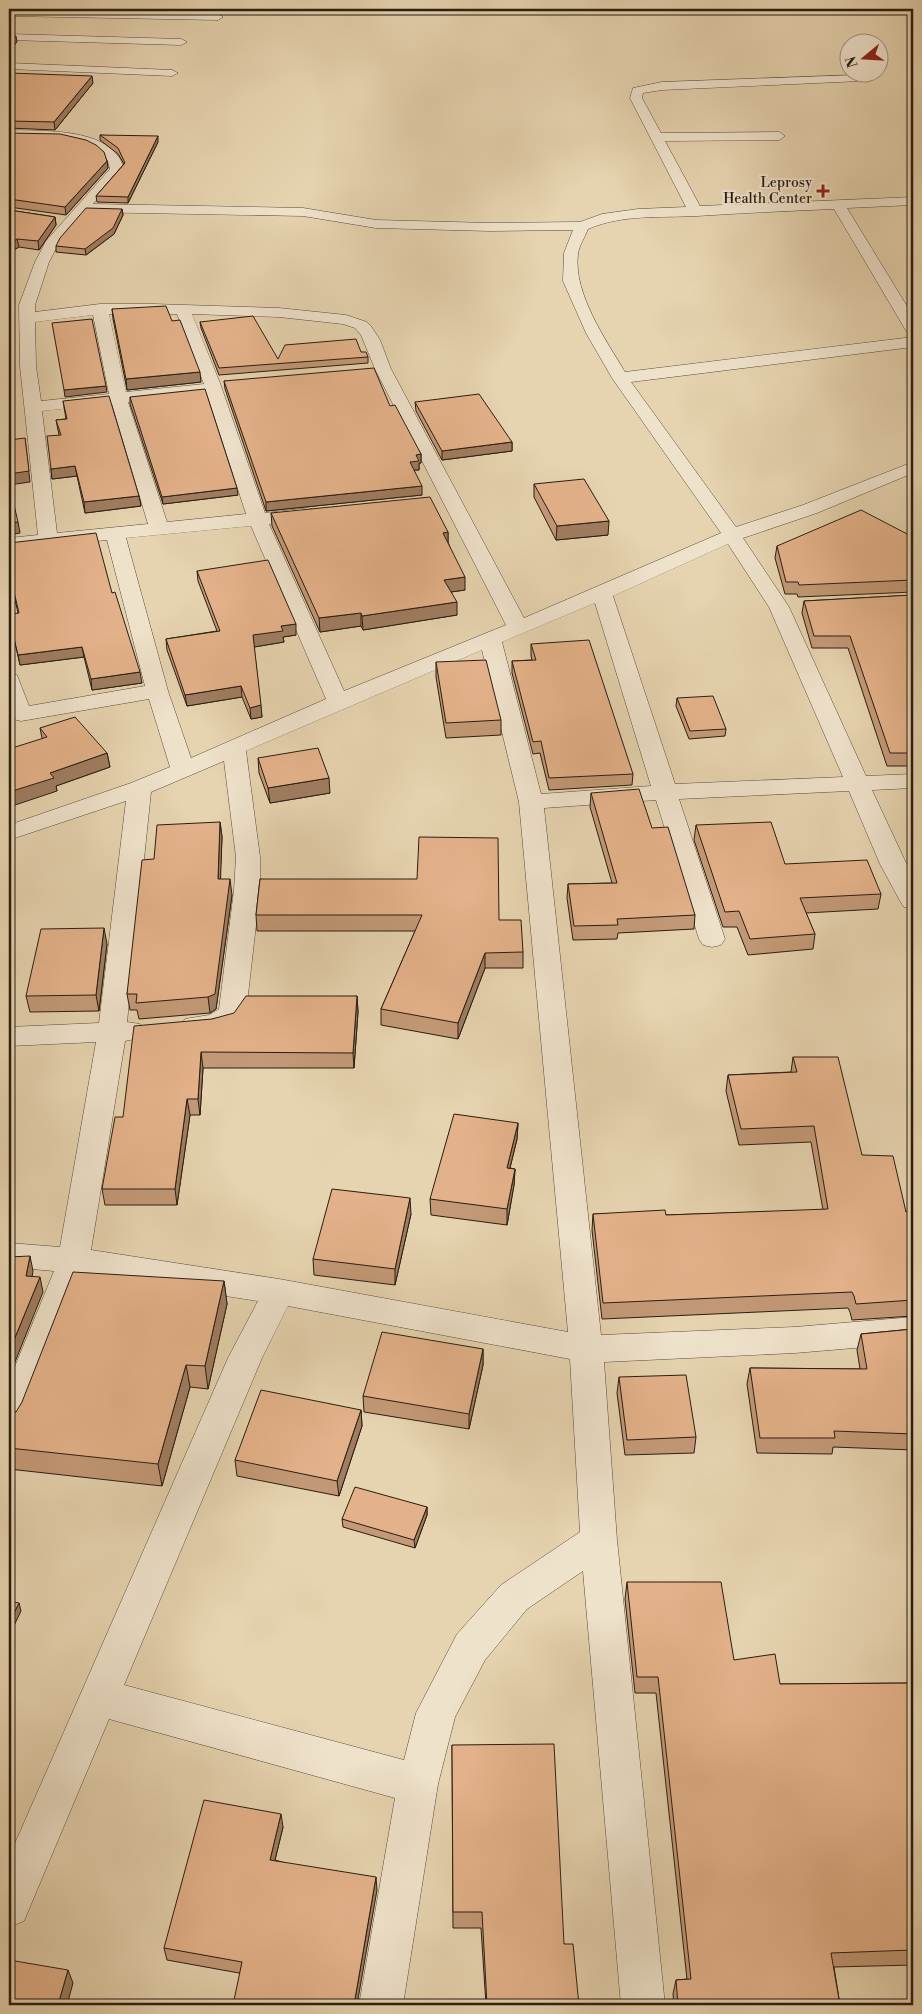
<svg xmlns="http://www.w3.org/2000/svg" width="922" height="2014" font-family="'Libre Bodoni',serif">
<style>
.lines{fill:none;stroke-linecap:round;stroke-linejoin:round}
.minor-casing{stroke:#584a39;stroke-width:1}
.minor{fill:#efe2cb;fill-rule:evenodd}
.wall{fill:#c49977;stroke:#281d12}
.shaded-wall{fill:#a07d61;stroke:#281d12}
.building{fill:#e4b28a;stroke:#281d12}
.poi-dot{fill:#8f2418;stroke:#efe2cb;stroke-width:2}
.labels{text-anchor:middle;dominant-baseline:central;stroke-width:4;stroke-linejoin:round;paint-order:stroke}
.far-poi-label{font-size:14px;fill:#281d12;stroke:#efe2cb;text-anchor:end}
</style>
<rect width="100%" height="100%" fill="#e6d3af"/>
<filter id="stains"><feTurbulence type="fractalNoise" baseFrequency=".004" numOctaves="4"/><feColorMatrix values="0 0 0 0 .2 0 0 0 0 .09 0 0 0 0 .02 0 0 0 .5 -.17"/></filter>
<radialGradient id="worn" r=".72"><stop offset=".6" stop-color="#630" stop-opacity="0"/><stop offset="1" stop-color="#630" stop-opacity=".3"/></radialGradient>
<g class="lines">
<g class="minor-casing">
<path id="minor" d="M9 10 218 14 223 17 218 20 9 16Z
M9 34 181 39 187 42 181 45 9 40Z
M9 63 172 70 178 73 172 76 9 69Z
M857 75 863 79 861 81 662 90 643 93 642 98 661 133 779 132 785 136 779 140 665 141 700 206 913 197V205L847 208 913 316V334L907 332 905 329 834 209C788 211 742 213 697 216 660 218 623 214 588 229 585 237 579 246 578 254 573 293 606 340 625 372L913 337V347L631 382 736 527 803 505 913 462V473L817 513 743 538 789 607 866 776 913 774V788L872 790 913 878V909L904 907 900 901 880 864 849 791 679 799 725 939 721 945 712 947 703 945 699 939 656 800 544 808 601 1335 795 1327 913 1317V1343L795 1353 604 1362 617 1540 665 2005H621L583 1571 527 1609 485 1660 455 1717 438 1784 403 2005H359L395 1798 109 1719 24 1921 9 1927V1857L228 1358 258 1301 84 1274 26 1423 21 1433 9 1437V1381L54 1271 9 1267V1243L60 1247 96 1042 9 1046V1027L99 1023 126 801 9 840V825L131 783 170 767 149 699 21 721 13 719 9 711V673L17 675 29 706 145 686 107 540 9 550V538L38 535 20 366 19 305 35 262 46 241 110 169C109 165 108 160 106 158 89 135 35 139 9 138V130C39 131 97 128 117 155 121 159 122 164 124 169L93 204 303 208 376 220 490 223 580 222 602 214 638 209 686 207 630 98 633 88 662 82ZM86 212 303 216 376 228 490 231 573 230 564 253 563 281 586 333 612 378 721 533 524 618 391 369 380 340 371 326 367 322 346 315 279 308 153 304H100L35 312V305L49 262 59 243ZM109 314H177L204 384 126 392ZM192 314 279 317 343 324 355 328 361 335 375 369 506 625 344 691 269 524 315 518 318 514 315 510 308 508 265 513 220 383ZM93 315 109 394 41 401 36 366 35 322ZM207 394 246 514 167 522 128 402ZM112 404 148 524 57 533 42 411ZM251 526 326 699 191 758 168 691 126 538ZM728 544 769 607 843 777 675 784 613 596ZM595 603 651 786 541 794 502 642ZM482 650 519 802 568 1332 279 1279 91 1250 125 1041 140 1038 144 1031 140 1024 127 1022 151 792 224 761 236 857 234 890 219 1009 209 1015 185 1019 181 1026 185 1033C206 1039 234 1031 246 1012L260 890V857L246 751ZM288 1306 570 1359 580 1532 501 1585 457 1634 416 1713 404 1760 124 1685 262 1358Z"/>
</g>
<use href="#minor" class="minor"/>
</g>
<path class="wall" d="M9 73 93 83 55 130 9 128Z
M9 133 107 161 108 168 66 215 9 207Z
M100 135 158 142 128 203 97 202 96 196 124 164 118 154 100 140Z
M122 209 123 215 114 234 86 255 56 252V246Z
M9 210 55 217 56 225 39 250 19 247 9 253Z
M112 309 172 321 201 382 127 390 113 319Z
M200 322 278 359 361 352 368 357V363L219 375 201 328Z
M224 381 390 406 421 454V463H419V470H414L422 495 266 511 225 389Z
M130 397 238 495 163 504 130 404Z
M63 401 139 496 141 506 85 513 77 476 52 479 51 469 59 435 56 420 66 419Z
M415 402 512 442V451L442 460 416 411Z
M534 484 608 535 556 540 534 497Z
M271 513 448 532V542L465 590 451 592 457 615 363 630 361 626 320 632 272 526Z
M913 537V592L798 597 797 594H785L775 558 777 546Z
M9 543 112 593 142 683 92 690 84 657 20 665 9 617 18 613 9 574Z
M197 571 296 635 283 637 284 642 254 647 262 717 251 719 242 697 187 706 167 650 166 639 217 631 198 581Z
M913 595V766H887L848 648H812L802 613 804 601Z
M531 644 633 774 632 785 549 790 540 753 533 754 512 673V661L532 660 531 656Z
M436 662 501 720V735L446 738 436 677Z
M677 698 726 729 725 736 689 739 676 706Z
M40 728 107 753 110 767 56 786 57 791 42 738Z
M258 758 330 793 270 803 259 773Z
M591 793 652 828 695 915 694 929 618 933 617 939 573 940 567 898 568 884 612 883 590 807Z
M220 822 222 837 220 879 232 895 216 1009 210 1013 139 1019 137 1010H130L127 994 154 859Z
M696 825 785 864 881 894 878 909 806 913 815 934 813 949 748 955 737 927H723L694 840Z
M260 879 499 920 523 952V968H485L458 1039 381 1025V1009L415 931H257L256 915Z
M107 944 99 1011 30 1012 26 996Z
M357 996 358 1012 354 1068H203L200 1115H190L177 1205H105L102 1189 123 1117 212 1019Z
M793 1057 862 1155 906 1212H913V1316L852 1320 850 1312 848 1308 602 1319 592 1230 593 1214 666 1215 823 1210 811 1142 739 1145 726 1091 728 1075 791 1072Z
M518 1123 517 1139 510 1168 515 1169 514 1185 507 1225 431 1215 430 1199Z
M411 1214 395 1285 314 1275 313 1259Z
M224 1281 227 1304 208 1389 190 1387 162 1486 9 1469V1415L16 1412Z
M913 1329V1450L833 1447 832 1454 757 1453 747 1384 750 1368 860 1369 857 1350 861 1334Z
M483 1349V1365L469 1429 364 1412 363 1396Z
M619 1377 696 1437 694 1453 625 1455 617 1393Z
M361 1410 362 1426 339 1496 237 1476 235 1460Z
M427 1507V1515L415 1548 343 1527 342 1519Z
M627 1582 734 1660 780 1684 913 1683V1965L834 1967 840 2005H674L673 1994 676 1980 687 1979 656 1693H635L625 1599Z
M452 1745 564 1944 579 2005H486L481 1928H453Z
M283 1827 275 1860 377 1890 239 1973 167 1960 164 1948Z"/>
<path class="shaded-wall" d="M16 36 17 42 9 51V43Z
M92 76 93 83 55 130 54 122Z
M158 136V142L128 203V197Z
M107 161 108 168 66 215 65 207Z
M122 209 123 215 114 234 86 255 85 249Z
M55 217 56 225 39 250 38 241Z
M17 239 19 247 9 253V244Z
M200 372 201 382 127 390 126 379Z
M106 386 107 392 65 397 64 390Z
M25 438 30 482 9 485V474Z
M512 442V451L442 460V451Z
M421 454V463H419V470H410V462L416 455Z
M75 466 77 476 52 479 51 469Z
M422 486V495L266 511V502Z
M237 488 238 495 163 504 162 497Z
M139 496 141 506 85 513 84 502Z
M609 521 608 535 556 540 557 526Z
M18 522 20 533 9 535V523Z
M448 532V545L443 533Z
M465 577V590L444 593V580Z
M457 602V615L363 630 362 616Z
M361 613V626L320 632 319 618Z
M296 624V635L283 637 284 642 254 647 253 635 281 626Z
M82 647 84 657 20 665 18 655Z
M140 672 142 683 92 690 91 679Z
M241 686 242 697 187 706 185 695Z
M261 705 262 717 251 719 250 708Z
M107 753 110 767 56 786 57 791 9 807V792L50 773Z
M329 778 330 793 270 803 268 788Z
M220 822 222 837 220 895 218 879Z
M230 879 232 895 216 1009 210 1013 208 997Z
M104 928 107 944 99 1011 96 995Z
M485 953V968L458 1039V1023Z
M357 996 358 1012 354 1068 353 1053Z
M201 1052 203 1068 200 1115 198 1099Z
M187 1099 190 1115 177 1205 175 1189Z
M518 1123 517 1139 506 1184 507 1168Z
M515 1169 514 1185 507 1225V1209Z
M410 1198 411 1214 395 1285V1269Z
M30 1256 33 1271 30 1291 26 1276Z
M40 1277 43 1292 9 1377V1352Z
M224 1281 227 1304 208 1389 205 1366Z
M483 1349V1365L469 1429V1414Z
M186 1365 190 1387 162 1486 158 1464Z
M361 1410 362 1426 339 1496 337 1481Z
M427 1507V1515L415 1548 414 1540Z
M19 1603 21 1611 9 1636V1623Z
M281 1814 283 1827 272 1872 270 1860Z
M376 1877 377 1890 357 2005H354Z
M68 1970 73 1983 67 2005H58Z"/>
<path class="building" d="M9 35 16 36 9 43Z
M9 73 92 76 54 122 9 121Z
M9 133 60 134 86 140 96 145 104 152 107 161 65 207 9 199Z
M100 135 158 136 128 197 96 196 125 163 118 148Z
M86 208 122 209 113 228 85 249 56 246 60 238Z
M9 210 55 217 38 241 17 239 9 244Z
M166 306 172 321 180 320 200 372 126 379 112 309Z
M253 316 278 359 285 345 356 339 361 352H366L368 357 219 368 200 322Z
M92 319 106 386 64 390 52 323Z
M374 368 390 406 395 405 421 454 416 455 419 461 410 462 422 486 266 502 224 381Z
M205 389 237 488 162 497 130 397Z
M479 394 512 442 442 451 415 402Z
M109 396 139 496 84 502 75 466 51 469 47 436 61 435 56 420 67 419 63 401Z
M25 438 29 471 9 474V440Z
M584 479 609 521 557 526 534 484Z
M9 483 18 522 9 523Z
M430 497 448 532 443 533 465 577 444 580 457 602 362 616 361 613 319 618 271 513Z
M861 510 913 537V580L799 585 798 582H786L777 546Z
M96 533 112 593 115 592 140 672 91 679 82 647 18 655 9 617V614L19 613 9 571V543Z
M268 560 296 624 281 626 283 631 253 635 261 705 250 708 241 686 185 695 166 639 220 631 197 571Z
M913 595V753H890L850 636H814L804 601Z
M589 640 633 774 549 778 541 741 533 742 512 661 536 660 531 644Z
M486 660 501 720 446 723 436 662Z
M713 696 726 729 690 731 677 698Z
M75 717 107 753 50 773 54 778 9 792V749L47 737 40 728Z
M318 748 329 778 268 788 258 758Z
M639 789 652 828 668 827 695 915 617 919 618 925 574 926 568 884 617 883 591 793Z
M220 822 218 879H230L215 994 208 997 136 1003 137 994H127L142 860 154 859 157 825Z
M771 822 785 864 867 860 881 894 800 898 815 934 750 939 739 911 725 912 696 825Z
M419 837 498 838 499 920H521L523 952 485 953 458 1023 381 1009 422 915H256L260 879H417Z
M104 928 96 995 26 996 41 929Z
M246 996H357L353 1053 201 1052 198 1099H187L175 1189H102L115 1117H123L134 1026 212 1019 234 1013Z
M793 1057H838L862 1155 893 1156 906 1212H913V1300L856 1304 854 1296 852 1292 603 1303 593 1214 665 1210 666 1215 828 1209 814 1126 741 1129 728 1075 797 1072Z
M454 1114 518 1123 507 1168 515 1169 507 1209 430 1199Z
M332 1189 410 1198 395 1269 313 1259Z
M30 1256 26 1276 40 1277 9 1352V1257Z
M73 1272 224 1281 205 1366 186 1365 158 1464 9 1448V1415L16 1412 22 1402Z
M913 1329V1434L834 1431 835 1438H760L750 1368 867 1369 861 1334Z
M382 1332 483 1349 469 1414 363 1396Z
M686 1375 696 1437 627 1440 619 1377Z
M261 1390 361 1410 337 1481 235 1460Z
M355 1487 427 1507 414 1540 342 1519Z
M627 1582H721L734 1660 775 1654 780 1684 913 1683V1950L831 1953 840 2005H678L676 1980 691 1979 658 1677H637Z
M9 1601 19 1603 9 1623Z
M554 1744 564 1944H573L579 2005H487L482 1912H453L452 1745Z
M204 1800 281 1814 270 1860 376 1877 354 2005H233L242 1962 164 1948Z
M9 1960 68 1970 58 2005H9Z"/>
<path class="poi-dot" d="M820.5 183.5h5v5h5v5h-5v5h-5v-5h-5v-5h5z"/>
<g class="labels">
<g class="far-poi-label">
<text x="812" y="183">Leprosy<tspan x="812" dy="16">Health Center</tspan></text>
</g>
</g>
<rect width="922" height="2014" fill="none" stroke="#e6d3af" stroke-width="30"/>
<rect x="10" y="10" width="902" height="1994" fill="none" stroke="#281d12" stroke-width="2.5"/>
<rect x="15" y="15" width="892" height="1984" fill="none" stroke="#281d12"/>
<g transform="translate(864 58) rotate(252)"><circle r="24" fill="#efe2cb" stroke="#9f9381"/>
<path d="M0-4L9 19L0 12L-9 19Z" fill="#8f2418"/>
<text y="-8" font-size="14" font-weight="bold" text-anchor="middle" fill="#281d12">N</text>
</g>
<rect width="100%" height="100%" filter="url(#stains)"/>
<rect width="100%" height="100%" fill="url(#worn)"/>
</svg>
